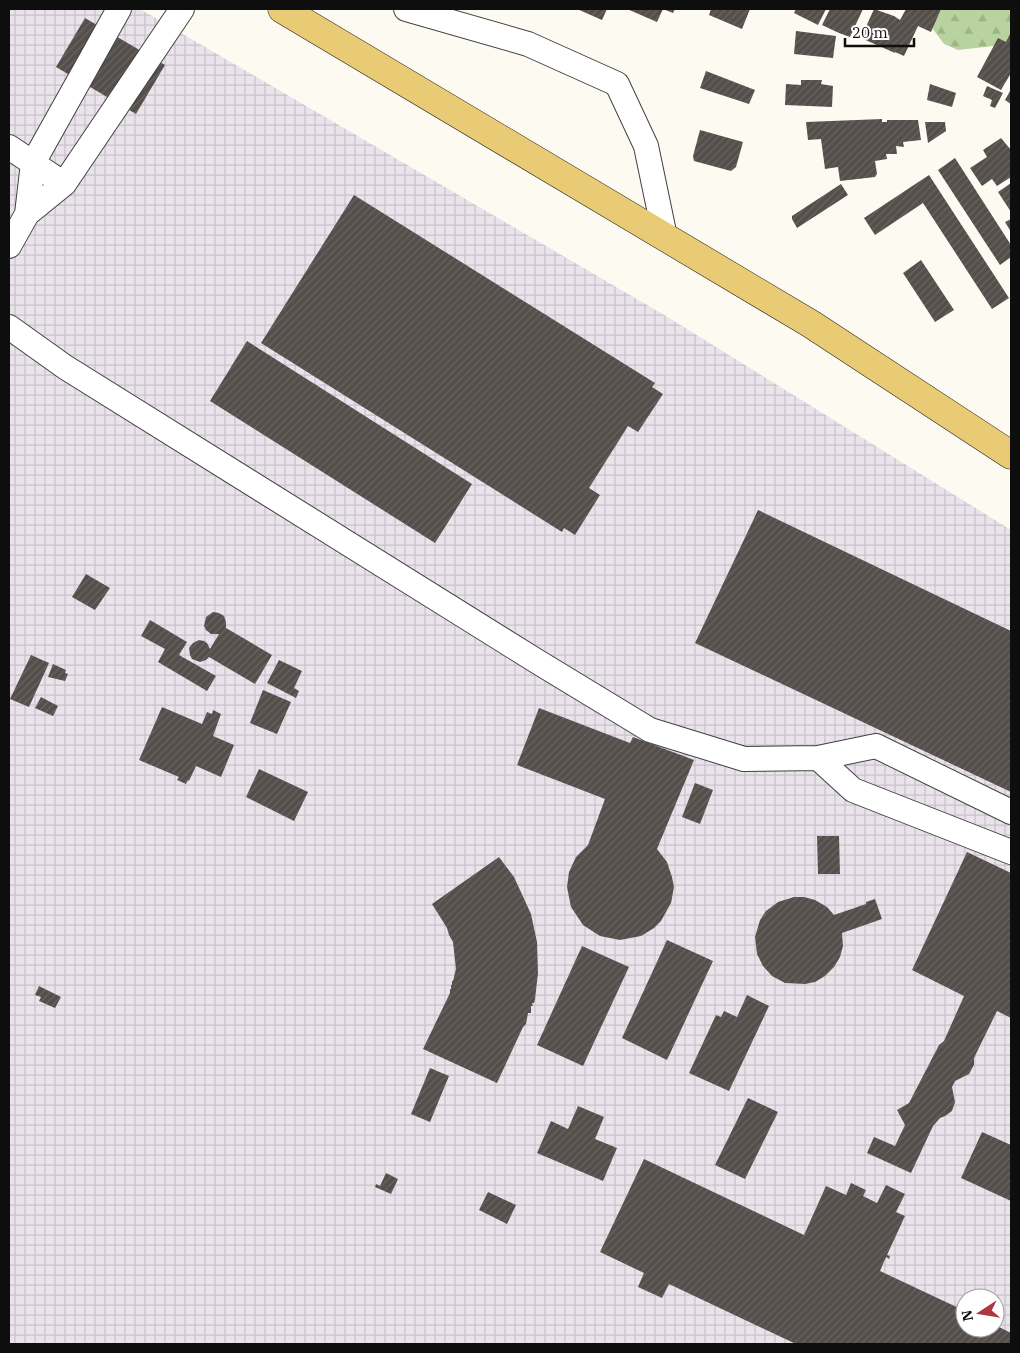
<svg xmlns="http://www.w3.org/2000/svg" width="1020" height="1353" font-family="'IBM Plex Serif',serif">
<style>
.industrial{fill:url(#industrial-grid);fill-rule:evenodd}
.forest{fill:url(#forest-firs)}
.building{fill:url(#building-hatch)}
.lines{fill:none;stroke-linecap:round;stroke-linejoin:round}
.minor-casing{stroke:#414141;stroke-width:26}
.major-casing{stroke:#1f1f1f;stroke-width:29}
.minor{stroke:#fff;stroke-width:24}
.major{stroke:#e9ca75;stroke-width:28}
</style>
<defs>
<pattern id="industrial-grid" width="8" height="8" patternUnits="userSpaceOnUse" patternTransform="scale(1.25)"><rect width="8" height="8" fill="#eae3ec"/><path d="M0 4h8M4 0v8" fill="none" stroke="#c8c2c9"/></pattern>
<pattern id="forest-firs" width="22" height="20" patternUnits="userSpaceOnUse" patternTransform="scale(1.25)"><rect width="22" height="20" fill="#b8d39f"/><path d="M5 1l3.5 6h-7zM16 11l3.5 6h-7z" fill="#9db488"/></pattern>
<pattern id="building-hatch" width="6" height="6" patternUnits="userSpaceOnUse" patternTransform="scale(1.25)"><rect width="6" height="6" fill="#554f4c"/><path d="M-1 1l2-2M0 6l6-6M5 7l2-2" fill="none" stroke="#696461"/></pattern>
</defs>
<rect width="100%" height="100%" fill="#fdfbf1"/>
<path class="industrial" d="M9 9H140L666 316 1011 530V1344H9ZM965 1298H995V1328H965Z"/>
<path class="forest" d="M918 9H1011V44L958 50 944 44Z"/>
<path class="building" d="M577 9H607L602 20Z
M627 9H675L673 13 663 9 657 22Z
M711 9H750L742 29 709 15Z
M796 9H826L818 25 794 13Z
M830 9H863L850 37 839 33 822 25Z
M874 9 894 16 900 20 906 9H941L931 32 918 26 904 56 895 52V53L861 38Z
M85 18 165 65 136 114 56 67Z
M796 31 836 36 833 58 794 54Z
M1011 32V73L1001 90 977 77 998 38 1006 42Z
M706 71 755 90 749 104 700 88Z
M801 80H822L821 84 833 86 832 107 785 105 786 84 801 85Z
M930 84 956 93 952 107 927 100Z
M987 86 1003 93 995 108 990 106 992 100 983 96Z
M1011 89V104L1005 100Z
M882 119V122H887V120H918L921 140 903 142 904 147 896 146 897 154H886L887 159 875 161 877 174 875 177 840 181 838 167 825 169 821 139 808 140 806 122Z
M925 122H945L946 131 928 143Z
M700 130 743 142 736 167 731 171 694 161 693 156Z
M1001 138 1011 150V177L997 186 992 179 982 186 970 168 987 157 983 150Z
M955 158 1011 245V257L1000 265 938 170Z
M929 175 1009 298 992 309 923 203 875 235 864 218Z
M1011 183V212L998 192Z
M841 184 848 195 797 228 792 219V216Z
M354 195 655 383 652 387 663 394 638 432 628 426 589 488 600 495 575 535 564 528 562 532 261 343Z
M1011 219V232L1005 222Z
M921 260 954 310 935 322 903 273Z
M247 341 472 484 435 543 210 401Z
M758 510 1011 631V792L695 643Z
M86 574 110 588 95 610 72 597Z
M213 612 219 613 224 616 226 622V628L272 655 255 684 209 657 206 660 200 662 192 659 190 655 189 648 193 643 199 640 204 641 207 643 210 649 219 634H211L206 630 204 626 206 617Z
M150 620 187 642 179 655 216 676 207 691 158 662 165 649 141 636Z
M31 655 49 663 29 707 10 699Z
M279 660 302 671 294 688 299 691 296 698 267 683Z
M53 664 66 670 65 673 68 674 65 681 48 677Z
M263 690 291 702 277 734 250 723Z
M41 697 58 706 53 716 35 708Z
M162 707 202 724 207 712 212 714 213 710 221 714 213 736 234 745 221 777 196 766 189 781 188 780 186 784 177 780 179 777 139 760Z
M539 708 630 743 633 737 694 760 657 849 667 862 672 877 674 887 671 903 661 921 654 928 641 936 620 940 600 936 583 925 571 907 567 887 569 872 576 857 588 845 605 799 517 765Z
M259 769 308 792 294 821 246 797Z
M695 783 713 790 700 824 682 817Z
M817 836H839L840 874H818Z
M967 852 1011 873V1018L997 1011 974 1058V1065L969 1074 955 1081 952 1087 955 1102 952 1111 945 1116 940 1118 933 1126 911 1173 867 1153 874 1137 895 1146 905 1125 897 1110 909 1103 939 1045 944 1041 964 996 912 970Z
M499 857 514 877 531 914 537 942 538 973 535 999 534 1003H532L533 1006H531V1013H528L526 1024 523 1027 497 1083 423 1049 450 993V989H451V985H452V981H453L456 969 453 942 449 935 447 928 432 904Z
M794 897H804L815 900 827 907 834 915 866 904V902L875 899 882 919 842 933 843 946 840 957 834 967 825 976 815 982 805 984 785 983 772 976 763 966 757 954 755 937 760 920 766 911 778 902Z
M667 940 713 961 667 1060 622 1038Z
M582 946 629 967 583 1066 537 1045Z
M39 986 61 997 55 1008 39 1001 41 997 35 995Z
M747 995 769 1006 729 1091 689 1073 716 1015 721 1017 724 1011 737 1017Z
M430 1068 449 1076 430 1122 411 1114Z
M748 1098 778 1112 745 1179 715 1165Z
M578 1106 604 1117 595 1139 617 1148 603 1181 537 1153 551 1121 568 1129Z
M982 1132 1011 1145V1201L961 1178Z
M644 1159 804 1235 826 1186 846 1195 851 1183 866 1190 863 1196 877 1203 886 1185 905 1194 896 1212 905 1216 887 1255 890 1256 889 1259 886 1257 880 1271 965 1311V1328H995V1325L1011 1333V1344H796L669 1284 662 1298 638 1287 644 1273 600 1252Z
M386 1173 398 1179 391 1194 375 1187 376 1184 380 1186Z
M488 1192 516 1205 507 1224 479 1210Z"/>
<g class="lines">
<g class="minor-casing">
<path id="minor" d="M406 9 528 44 617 84 646 146 665 237
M9 147 64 184
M27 214 64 184 182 9
M9 246 27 214 33 163 119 9
M9 327 65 367 538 662 650 730 744 759 818 758 876 746 1011 812
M818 758 853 790 1011 852"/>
</g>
<g class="major-casing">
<path id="major" d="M282 9 811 324 1011 455"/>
</g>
<use href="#minor" class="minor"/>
<use href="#major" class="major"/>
</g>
<rect width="1020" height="1353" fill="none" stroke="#0e0e0e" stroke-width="20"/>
<g transform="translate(980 1313) rotate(258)"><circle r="24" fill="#ffffff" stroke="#9f9f9f"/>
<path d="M0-4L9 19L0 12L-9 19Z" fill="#ae363e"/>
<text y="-8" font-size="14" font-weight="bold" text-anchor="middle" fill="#0e0e0e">N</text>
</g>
<path d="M845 38v8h69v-8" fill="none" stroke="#0e0e0e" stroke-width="2.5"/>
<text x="852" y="38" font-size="15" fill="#0e0e0e" stroke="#ffffff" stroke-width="4" paint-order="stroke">20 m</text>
</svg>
